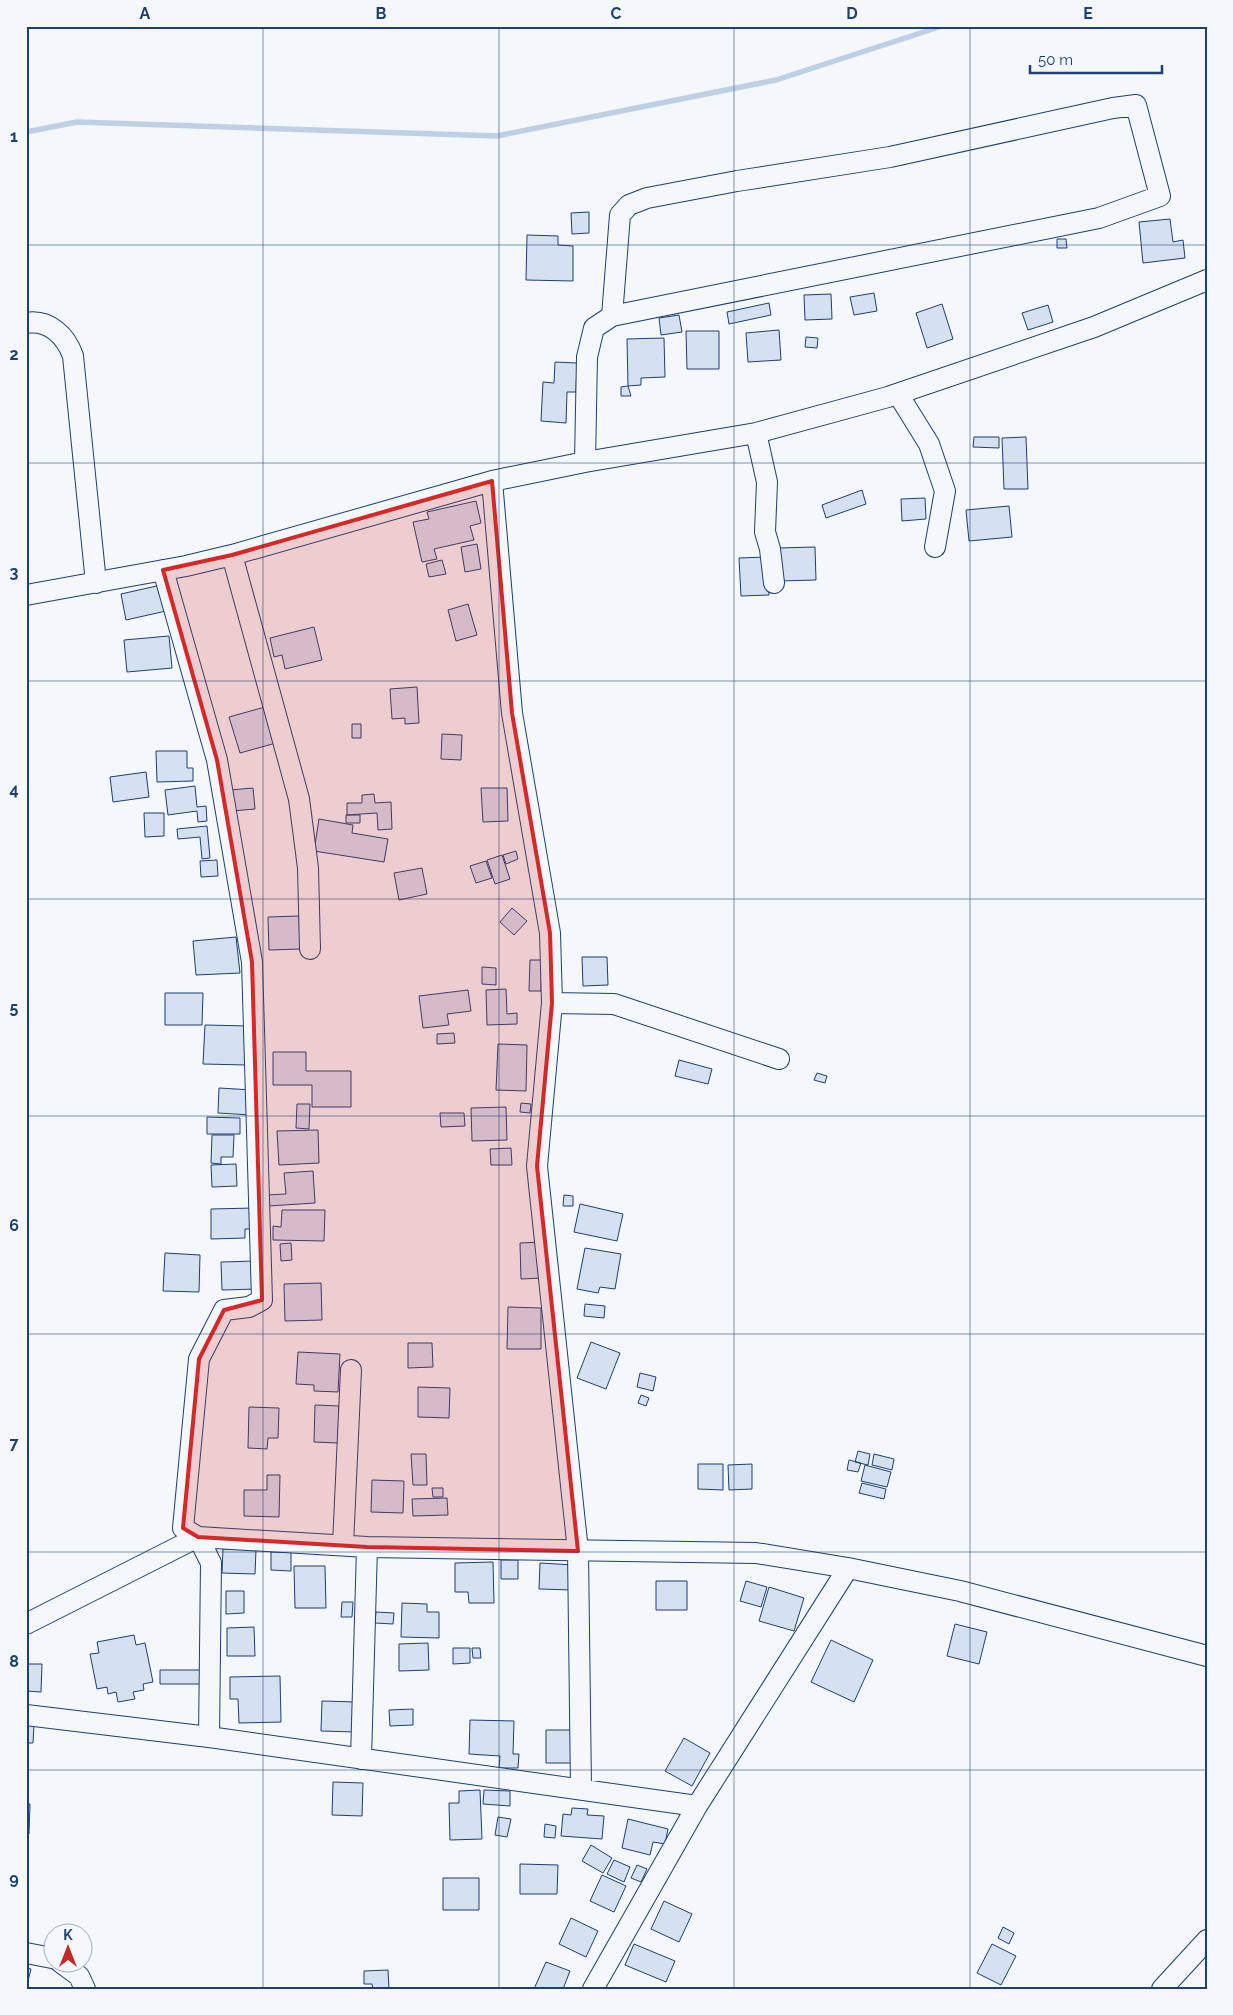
<svg xmlns="http://www.w3.org/2000/svg" width="1233" height="2015" font-family="Raleway,sans-serif">
<style>
.lines{fill:none;stroke-linecap:round;stroke-linejoin:round}
.stream{stroke:#bed0e5;stroke-width:5.5}
.building{fill:#d5e0f0;stroke:#1d3f73}
.minor-casing{stroke:#1d3f73;stroke-width:22}
.minor{stroke:#f4f7fb;stroke-width:20}
.marked{fill:#d62828;fill-opacity:0.2;stroke:#d62828;stroke-width:4;stroke-linejoin:round}
.grid{fill:none;stroke:#1d3f73;stroke-width:1;stroke-opacity:0.55}
.neatline{fill:none;stroke:#1d3f73;stroke-width:2}
.grid-label{font-size:16px;text-anchor:middle;font-weight:bold;fill:#1d3f73}
</style>
<rect width="100%" height="100%" fill="#f4f7fb"/>
<g class="lines">
<path class="stream" d="M26 132 77 122 497 136 776 80 942 26"/>
</g>
<path class="building" d="M589 212V233L572 234 571 213Z
M1170 219 1173 242 1183 240 1185 258 1143 263 1139 222Z
M527 235 558 236V245L573 246V281L526 280Z
M1057 239H1066L1067 248H1057Z
M874 293 877 311 854 315 850 297Z
M831 294 832 319 805 320 804 295Z
M769 303 771 315 729 324 727 312Z
M942 304 953 339 927 348 916 313Z
M1048 305 1053 322 1028 330 1022 313Z
M679 315 682 332 661 335 659 318Z
M779 330 781 360 748 362 746 333Z
M686 331H719V369H687Z
M806 337 818 338 817 348 805 347Z
M664 338 665 377 641 378V385L628 386 627 339Z
M555 362 577 363 576 392H567L566 423 541 421 543 382 554 383Z
M628 386 631 396H621V387Z
M974 437H999V448L973 447Z
M1026 437 1028 489H1004L1002 438Z
M862 490 866 504 826 518 822 505Z
M925 498 926 519 902 521 901 499Z
M476 501 481 523 470 526 474 540 434 549 437 559 422 562 413 522 429 519 427 512Z
M1009 506 1012 537 969 541 966 510Z
M477 544 481 569 465 572 461 547Z
M815 547 816 580 779 581 778 548Z
M767 557 769 595 741 596 739 558Z
M442 560 446 574 429 577 426 564Z
M161 585 166 611 126 620 121 594Z
M468 604 477 635 456 641 448 610Z
M314 627 322 660 285 669 282 655 274 657 270 638Z
M169 636 172 668 127 672 124 640Z
M417 687 419 723 405 724V718L392 719 390 689Z
M265 707 276 743 240 753 229 717Z
M352 724H361V738H352Z
M442 734 462 735 461 760 441 759Z
M156 751H187V768H193V781L157 782Z
M146 772 149 797 113 802 110 777Z
M195 786 197 807 206 806 207 821 198 822 197 811 168 815 165 790Z
M253 788 255 809 232 811 230 790Z
M481 788H507L508 821 483 822Z
M374 794 375 803 391 802 392 829 378 830 377 813 347 815V803H362V795Z
M144 813H164V836L145 837Z
M346 815H360V823H346Z
M319 819 353 825 352 833 388 839 384 862 314 851Z
M207 826 210 858 202 859 200 837 178 839 177 829Z
M516 851 518 859 506 864 503 855Z
M502 855 510 879 495 884 487 860Z
M217 860 218 876 201 877 200 861Z
M486 861 492 878 476 883 470 866Z
M422 868 427 894 399 900 394 873Z
M512 908 527 921 514 935 500 922Z
M299 916 300 949 269 950 268 917Z
M236 937 240 973 196 975 193 941Z
M582 957H607L608 985 583 986Z
M530 960H542L541 991H529Z
M482 967 496 968V985L482 984Z
M506 989 507 1014 517 1013V1024L487 1025 486 990Z
M468 990 471 1011 447 1014 449 1025 423 1028 419 996Z
M165 993H203L202 1025H165Z
M205 1025 248 1026 247 1065 203 1064Z
M454 1033 455 1043 437 1044V1034Z
M498 1044 527 1045 526 1091 496 1090Z
M273 1052H306V1071H351V1107H312V1085H273Z
M679 1060 712 1069 708 1084 675 1076Z
M817 1073 827 1076 825 1083 814 1080Z
M219 1088 252 1090 251 1115 218 1113Z
M521 1103 531 1104 530 1113 520 1112Z
M297 1104H310L309 1129 296 1128Z
M506 1107 507 1140 472 1141 471 1108Z
M440 1113H464L465 1126 441 1127Z
M207 1117 240 1118V1134H207Z
M318 1130 319 1163 279 1165 277 1131Z
M212 1135H234L233 1157H221V1164L211 1163Z
M511 1148 512 1165H491L490 1149Z
M236 1164 237 1186 212 1187 211 1165Z
M313 1171 315 1203 268 1206 267 1195 286 1194 284 1173Z
M564 1195 573 1196V1206H563Z
M580 1204 623 1214 617 1241 574 1232Z
M254 1208V1229H245V1238L211 1239V1209Z
M282 1210H325L324 1241 273 1240V1226L281 1227Z
M541 1242 543 1278 521 1279 520 1243Z
M291 1243 292 1260 281 1261 280 1244Z
M585 1248 621 1254 615 1289 600 1287 598 1293 577 1289Z
M165 1253 200 1255 199 1292 163 1291Z
M256 1261 257 1289 222 1290 221 1262Z
M321 1283 322 1320 285 1321 284 1284Z
M585 1304 605 1306 604 1318 584 1316Z
M508 1307 541 1308V1349H507Z
M591 1342 620 1353 606 1389 577 1378Z
M408 1343H432L433 1367 408 1368Z
M298 1352 340 1354 338 1392 314 1391V1385L296 1384Z
M640 1373 656 1377 653 1391 637 1387Z
M418 1387 450 1388 449 1418 418 1417Z
M641 1395 649 1398 646 1406 638 1403Z
M315 1405 339 1406 338 1443 314 1442Z
M249 1407 279 1408 278 1438H268L267 1449 248 1448Z
M858 1451 870 1454 868 1465 855 1462Z
M411 1454H426L427 1485H413Z
M874 1454 894 1459 892 1470 872 1465Z
M849 1460 861 1463 858 1472 847 1470Z
M698 1464H723V1490L698 1489Z
M752 1464V1489L729 1490 728 1465Z
M865 1465 891 1472 887 1487 861 1481Z
M267 1475H280L279 1517 244 1516V1490H267Z
M372 1480 404 1481 403 1513 371 1512Z
M862 1483 886 1489 884 1499 859 1493Z
M432 1488H443V1497H433Z
M447 1498 448 1515 413 1516 412 1499Z
M223 1549 256 1550 255 1574 222 1573Z
M271 1552H291V1571L271 1570Z
M501 1560H518V1579H501Z
M493 1562 494 1603H469L468 1592H455V1563Z
M540 1563 574 1565 573 1590 539 1589Z
M294 1566H325L326 1608H295Z
M656 1581H687V1610H656Z
M746 1581 767 1587 761 1607 740 1601Z
M769 1587 804 1598 794 1631 759 1621Z
M226 1591H244V1613L226 1614Z
M342 1602H353L352 1617H341Z
M402 1603 427 1604V1612H439V1638L401 1637Z
M376 1612 394 1613 393 1624 375 1623Z
M955 1624 987 1632 979 1664 947 1656Z
M254 1627 255 1656H227V1628Z
M134 1635 136 1645 145 1643 153 1682 143 1684 144 1690 133 1692 135 1699 118 1702 116 1692 108 1694 107 1687 97 1689 90 1654 99 1653 97 1642Z
M831 1640 873 1660 854 1702 811 1682Z
M428 1643 429 1670 399 1671V1644Z
M453 1648H470V1663L453 1664Z
M472 1648H480L481 1658H473Z
M26 1664H42L41 1692 26 1691Z
M160 1670H200V1684H160Z
M280 1676 281 1722 239 1723 238 1699H230V1677Z
M322 1701 356 1702 355 1732 321 1731Z
M413 1709V1725L390 1726 389 1710Z
M470 1720 514 1721 513 1754H519L518 1768H499L500 1756 469 1754Z
M26 1725H34L33 1743H26Z
M546 1730H575V1763H546Z
M684 1738 710 1753 692 1786 665 1771Z
M333 1782 363 1783 362 1816 332 1815Z
M480 1790 482 1839 450 1840 449 1803H459V1791Z
M484 1790 510 1791V1806L483 1804Z
M26 1804H30L29 1834H26Z
M572 1808 588 1809 587 1815 604 1816 602 1839 561 1836 563 1814 571 1815Z
M498 1817 511 1819 507 1837 495 1835Z
M628 1819 668 1829 665 1844 653 1842 650 1855 622 1848Z
M545 1824 556 1826 555 1838 544 1837Z
M591 1845 612 1858 603 1873 582 1861Z
M614 1860 630 1867 624 1882 607 1874Z
M520 1864 558 1865 557 1894H520Z
M637 1865 647 1869 641 1882 631 1878Z
M602 1875 626 1886 614 1912 590 1901Z
M443 1878H479V1910H443Z
M664 1901 692 1914 679 1942 651 1929Z
M571 1918 598 1931 586 1957 559 1944Z
M1003 1927 1014 1933 1009 1944 998 1938Z
M634 1944 675 1961 666 1982 625 1965Z
M992 1944 1016 1956 1001 1985 977 1973Z
M546 1962 570 1971 563 1989H534Z
M26 1968 31 1969 27 1985H26Z
M388 1970 389 1989H373L372 1984H364V1971Z"/>
<g class="lines">
<g class="minor-casing">
<path id="minor" d="M26 323C49 319 66 336 73 356L96 583
M898 394 929 444 945 491 935 547
M756 433 767 482 765 532 770 549 774 583
M585 462 587 357 594 328 612 316 620 215 629 205 647 198 737 181 890 157 1113 108 1136 105 1160 196 1099 218 612 316
M492 481 512 713 550 933 552 1003 537 1166 578 1551 581 1789
M232 555 299 799 308 868 310 949
M163 570 217 760 252 962 262 1300 249 1307 224 1310 199 1359 183 1528 198 1537 211 1563 209 1737
M26 595 186 566 232 555 492 481 585 462 756 433 888 397 1094 327 1207 280
M552 1003 614 1004 779 1059
M343 1545 351 1370
M26 1624 198 1537 367 1547 756 1553 848 1568 960 1591 1207 1656
M26 1715 209 1737 697 1806
M361 1759 367 1547
M26 1953 52 1958
M60 1962 79 1976 85 1989
M593 1989 697 1806 848 1568
M1162 1989 1207 1940"/>
</g>
<use href="#minor" class="minor"/>
</g>
<path class="marked" d="M492 481 512 713 550 933 552 1003 537 1166 578 1551 367 1547 198 1537 183 1528 199 1359 224 1310 262 1300 252 962 217 760 163 570 232 555Z"/>
<path class="grid" d="M263 26V1989M499 26V1989M734 26V1989M970 26V1989M26 245H1207M26 463H1207M26 681H1207M26 899H1207M26 1116H1207M26 1334H1207M26 1552H1207M26 1770H1207"/>
<rect width="1233" height="2015" fill="none" stroke="#f4f7fb" stroke-width="55"/>
<g transform="translate(68 1948)"><circle r="24" fill="#f4f7fb" stroke="#9eadc5"/>
<path d="M0-4L9 19L0 12L-9 19Z" fill="#c62828"/>
<text y="-8" font-size="14" font-weight="bold" text-anchor="middle" fill="#1d3f73">K</text>
</g>
<path d="M1030 65v8h132v-8" fill="none" stroke="#1d3f73" stroke-width="2.5"/>
<text x="1038" y="65" font-size="15" fill="#1d3f73" stroke="#f4f7fb" stroke-width="4" paint-order="stroke">50 m</text>
<rect x="28" y="28" width="1178" height="1960" class="neatline"/>
<g class="grid-label">
<text x="145" y="19">A</text>
<text x="381" y="19">B</text>
<text x="616" y="19">C</text>
<text x="852" y="19">D</text>
<text x="1088" y="19">E</text>
<text x="14" y="142">1</text>
<text x="14" y="360">2</text>
<text x="14" y="578">3</text>
<text x="14" y="795">4</text>
<text x="14" y="1013">5</text>
<text x="14" y="1231">6</text>
<text x="14" y="1449">7</text>
<text x="14" y="1667">8</text>
<text x="14" y="1884">9</text>
</g>
</svg>
